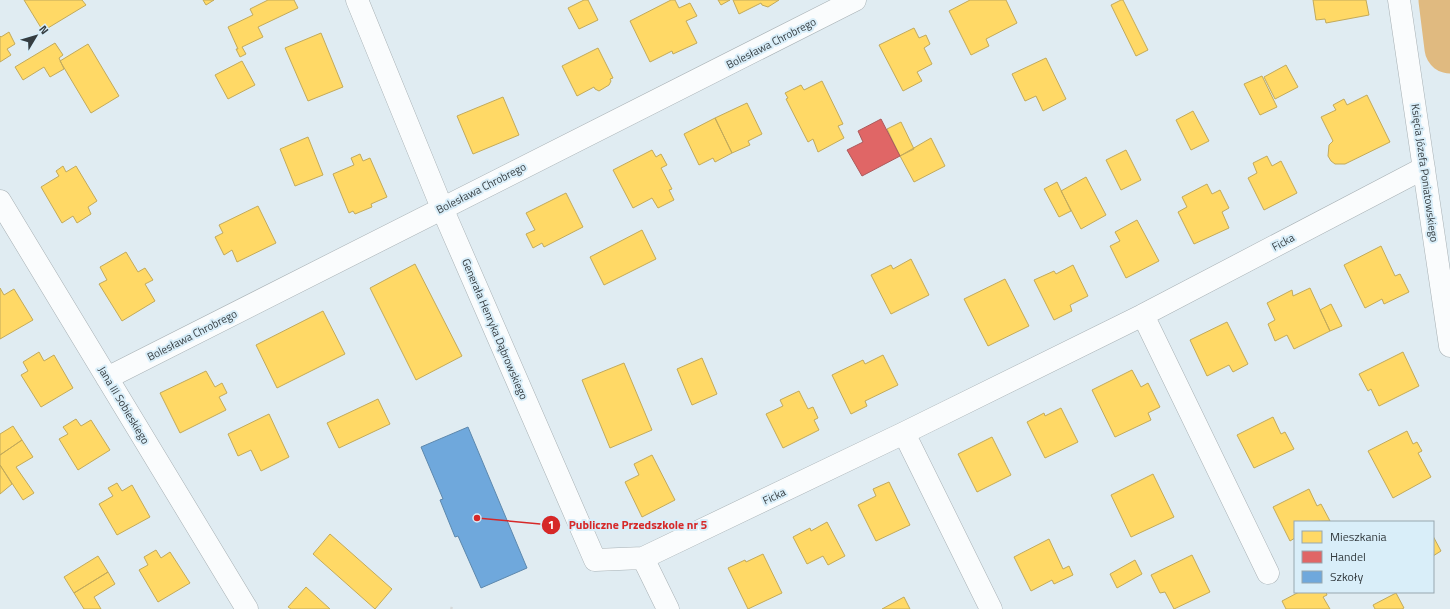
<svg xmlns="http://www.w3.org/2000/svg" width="1450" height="609" font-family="'Titillium Web',sans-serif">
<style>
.homes{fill:#ffd966;stroke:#c2aa5b}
.shops{fill:#e06666;stroke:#ac595b}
.schools{fill:#6fa8dc;stroke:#5d88ad}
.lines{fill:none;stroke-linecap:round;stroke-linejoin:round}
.river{stroke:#e0ba80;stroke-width:51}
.minor-casing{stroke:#a7b0b4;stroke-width:23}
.path{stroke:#d4d8d9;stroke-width:2.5;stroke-dasharray:3 3;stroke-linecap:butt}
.minor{stroke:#fafcfd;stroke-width:22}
.labels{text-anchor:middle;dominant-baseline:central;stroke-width:4;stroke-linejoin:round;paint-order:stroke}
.street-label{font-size:11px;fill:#343c40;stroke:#d9eef9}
.leader{fill:none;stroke:#d62828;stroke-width:1.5}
.callout-dot{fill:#d62828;stroke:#d9eef9;stroke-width:1.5}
.mark-label{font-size:12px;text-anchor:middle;font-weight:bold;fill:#fff}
.callout-label{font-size:12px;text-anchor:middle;font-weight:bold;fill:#d62828;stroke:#d9eef9;stroke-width:4;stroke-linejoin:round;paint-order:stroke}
</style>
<rect width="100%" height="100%" fill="#e0ecf2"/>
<path class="homes" d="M24 0H82L86 5 43 31Z
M203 0H214L206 5Z
M268 0H294L298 8 258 27 263 37 242 47 246 54 240 57 236 49H238L228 27 253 15 250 9Z
M584 0H588L598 20 579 29 568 8Z
M671 0H675L679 8 690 3 697 16 686 21 697 43 673 54 672 51 650 62 630 21Z
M718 0H730L721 5Z
M733 0H779L768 7 762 5 761 3 739 14Z
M970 0H1006L1017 23 986 39 989 46 971 55 949 11Z
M1121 0H1123L1148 50 1136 56 1111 5Z
M1313 0H1366L1369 15 1326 23 1325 19 1316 20Z
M914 28 919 38 926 35 930 44 924 48 932 64 917 72 922 81 903 91 879 45Z
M9 32 15 44 7 49 11 55 0 62V36L1 37Z
M321 33 343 87 308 101 285 48Z
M55 43 63 55 59 58 64 69 50 77 44 67 23 80 15 67Z
M88 44 119 96 91 113 60 61Z
M598 48 613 78 610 79 611 81 609 85 599 91 595 89 594 87 577 96 562 66Z
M1046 58 1066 99 1043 111 1036 96 1025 101 1012 74Z
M242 61 255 85 228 99 215 75Z
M1286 65 1298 87 1275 99 1264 77Z
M1262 76 1277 107 1260 115 1244 84Z
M822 81 843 124 838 126 844 138 818 152 813 139 808 142 786 99 788 98 785 93 801 85 804 90Z
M1367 95 1390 142 1345 164H1335L1331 161 1328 156 1329 145 1333 141 1321 117 1336 110 1333 105 1344 99 1347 105Z
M503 97 519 135 473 154 457 116Z
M747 103 762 134 748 141 750 145 732 153 715 118Z
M1193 111 1209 141 1191 150 1176 120Z
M715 118 732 153 715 162 713 158 699 165 684 134Z
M901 122 914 149 900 156 887 129Z
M308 137 323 175 295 186 280 149Z
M931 138 945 166 914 182 900 156Z
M652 150 656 157 661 154 667 165 661 168 672 189 669 190 674 200 658 208 652 198 633 208 613 170Z
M1126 150 1141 180 1121 190 1106 160Z
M360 154 363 161 370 158 387 197 371 204 372 207 355 214 353 211 349 213 333 174 354 165 351 158Z
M1267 156 1272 166 1281 161 1297 193 1264 210 1248 178 1257 173 1253 163Z
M63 166 66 172 76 166 97 201 88 207 91 214 77 223 73 216 62 223 41 187 59 176 56 171Z
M1086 177 1106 215 1081 229 1061 191Z
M1057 182 1071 211 1059 217 1044 189Z
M1207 184 1212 194 1220 190 1229 208 1222 212 1229 228 1194 244 1178 212 1187 207 1182 197Z
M566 193 583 227 544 247 542 243 533 248 526 234 535 230 526 213Z
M258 206 276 243 237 262 232 250 224 255 215 237 223 233 219 225Z
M1137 220 1159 261 1126 278 1110 246 1120 241 1115 232Z
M642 230 656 259 604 285 590 257Z
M1381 246 1395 276 1400 274 1409 292 1384 304 1382 299 1365 308 1344 265Z
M126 252 138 272 145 268 153 280 145 284 155 301 122 321 99 284 107 280 100 267Z
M911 259 929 295 891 314 871 275 891 265 893 269Z
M415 264 462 356 416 380 370 288Z
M1073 265 1088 296 1070 305 1072 311 1054 320 1034 280 1054 271 1056 274Z
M1005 279 1029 326 988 346 964 299Z
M0 288 4 295 14 289 33 320 0 339Z
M1310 288 1330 331 1294 349 1287 335 1275 341 1268 324 1275 320 1267 303 1292 290 1293 296Z
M1331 304 1342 326 1330 331 1320 310Z
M323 311 345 354 277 388 256 345Z
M1227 322 1248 364 1233 372 1229 365 1207 376 1190 340Z
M39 352 44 361 54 355 73 388 41 407 21 375 28 371 23 362Z
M1403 352 1419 386 1379 406 1371 389 1368 391 1359 374Z
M883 355 898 385 865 401 867 406 851 414 832 375 863 360 865 364Z
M702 358 717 394 692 405 677 369Z
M624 363 652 430 610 448 582 380Z
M1132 370 1141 387 1148 383 1160 407 1148 413 1151 420 1115 437 1092 390Z
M206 371 215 387 222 383 227 393 219 397 226 410 180 433 160 393Z
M799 391 808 409 813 407 818 418 814 420 819 430 783 448 766 414 783 406 780 400Z
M378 399 390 424 339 448 327 423Z
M1061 408 1078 442 1045 458 1027 422 1044 413 1045 416Z
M269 414 289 457 261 471 251 450 238 456 228 434Z
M1273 417 1281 434 1285 432 1294 449 1254 468 1237 435Z
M76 419 81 426 91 420 110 450 78 470 59 439 68 434 63 427Z
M13 426 22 440 0 455V434Z
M1407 431 1413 444 1417 442 1422 451 1418 453 1431 477 1393 498 1368 451Z
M992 437 1011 475 977 492 958 454Z
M22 440 33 457 16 467 34 493 23 500 0 465V455Z
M652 455 675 500 642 517 625 482 639 475 634 464Z
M0 465 12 484 0 494Z
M1153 474 1174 517 1131 537 1111 495Z
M889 482 910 525 876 541 858 505 876 496 873 489Z
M117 483 122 491 132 485 150 517 117 535 99 504 113 496 108 488Z
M1309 489 1317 506 1321 504 1330 521 1295 522V538L1290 541 1273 507Z
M827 522 845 556 828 565 823 556 807 564 793 537 810 528 811 531Z
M330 534 392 589 375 609 313 554Z
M1433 536 1441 551 1433 556Z
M1049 539 1063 569 1069 566 1073 575 1054 584 1052 580 1031 591 1014 557Z
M156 550 161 558 170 552 190 583 158 602 139 570 148 565 144 557Z
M763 554 782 593 748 609 728 568 745 560 746 562Z
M1192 555 1210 592 1174 609 1165 592 1160 593 1151 575Z
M98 556 108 572 74 593 64 577Z
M1135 560 1142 574 1117 588 1110 574Z
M108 572 115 584 94 597 101 609H84L74 593Z
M306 587 330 609H291L288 607Z
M1299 592H1326L1327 595 1323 597 1330 609H1286L1282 601Z
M1396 593 1404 608 1402 609H1375L1373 605Z
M904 597 910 609H882Z"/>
<path class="shops" d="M881 119 900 156 862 176 847 150 863 142 858 131Z"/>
<path class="schools" d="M468 427 527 568 481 588 458 536 455 537 440 500 443 499 421 447Z"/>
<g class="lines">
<path class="river" d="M1444 0 1450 48"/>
<g class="minor-casing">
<path id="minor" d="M357 0 442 208 595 560 643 558 668 609
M1399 0 1450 346
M0 201 247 609
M1143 315 1268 573
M107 378 855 0
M904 433 991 609
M643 558 904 433 1143 315 1424 168"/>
</g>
<path class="path" d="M451 609 452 607"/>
<use href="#minor" class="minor"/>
</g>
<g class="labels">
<g class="street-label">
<text transform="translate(771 43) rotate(-27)">Bolesława Chrobrego</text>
<text transform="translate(1425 173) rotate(82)">Księcia Józefa Poniatowskiego</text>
<text transform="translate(481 188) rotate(-27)">Bolesława Chrobrego</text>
<text transform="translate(1283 242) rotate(-28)">Ficka</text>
<text transform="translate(495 329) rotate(67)">Generała Henryka Dąbrowskiego</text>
<text transform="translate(192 335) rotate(-27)">Bolesława Chrobrego</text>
<text transform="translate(124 405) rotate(59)">Jana III Sobieskiego</text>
<text transform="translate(774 496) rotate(-25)">Ficka</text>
</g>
</g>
<path class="leader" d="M477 518L551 525"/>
<g class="callout-dot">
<circle cx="477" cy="518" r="4"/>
<circle cx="551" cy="525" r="10"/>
</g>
<g class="mark-label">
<text x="551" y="529">1</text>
</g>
<g class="callout-label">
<text x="638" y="529">Publiczne Przedszkole nr 5</text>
</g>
<rect x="1294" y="521" width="140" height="72" fill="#d9eef9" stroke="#97a7af"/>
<rect x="1302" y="531" width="20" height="12" fill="#ffd966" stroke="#97a7af"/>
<text x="1330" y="541" font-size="12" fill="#343c40">Mieszkania</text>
<rect x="1302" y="551" width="20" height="12" fill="#e06666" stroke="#97a7af"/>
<text x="1330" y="561" font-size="12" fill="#343c40">Handel</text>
<rect x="1302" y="571" width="20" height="12" fill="#6fa8dc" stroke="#97a7af"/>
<text x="1330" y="581" font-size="12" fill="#343c40">Szkoły</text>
<g transform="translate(36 36) rotate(52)" stroke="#d9eef9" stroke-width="3" paint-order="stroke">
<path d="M0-3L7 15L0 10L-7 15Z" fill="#343c40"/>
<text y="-6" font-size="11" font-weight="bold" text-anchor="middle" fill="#343c40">N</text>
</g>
</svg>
